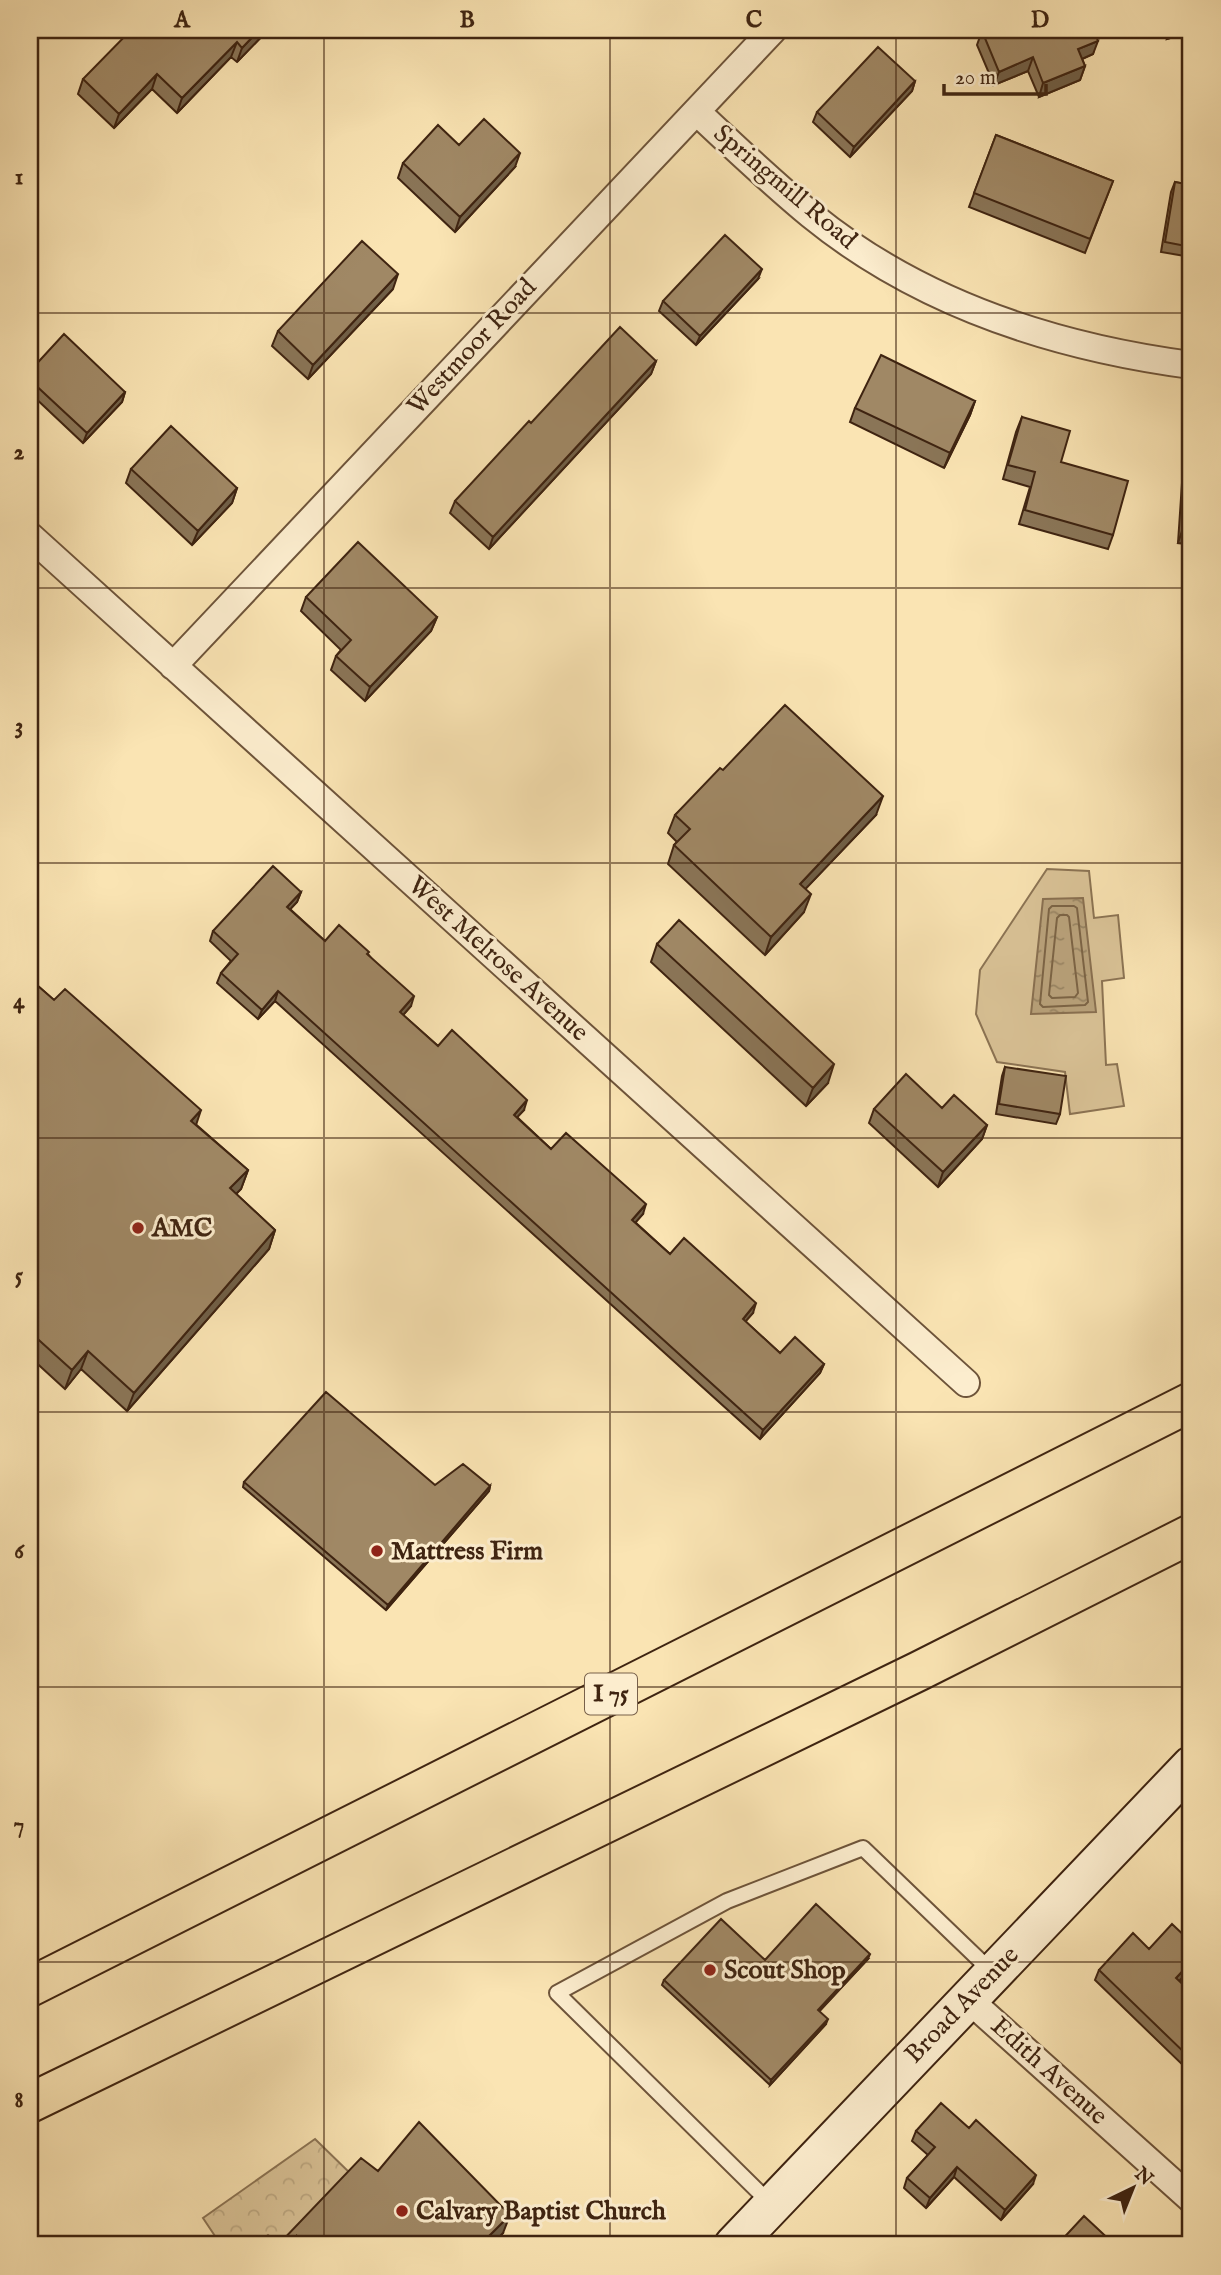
<svg xmlns="http://www.w3.org/2000/svg" width="1221" height="2275" font-family="'IM FELL English',serif">
<style>
.forest{fill:url(#forest-crowns);stroke:#8c7454;stroke-width:2}
.garden{fill:#dac397;stroke:#8c7454;stroke-width:2}
.water{fill:url(#water-ripples);stroke:#897051;stroke-width:2}
.lines{fill:none;stroke-linecap:round;stroke-linejoin:round}
.shore{stroke:#7c6446;stroke-width:2}
.service-casing{stroke:#6e543a;stroke-width:18}
.minor-casing{stroke:#6e543a;stroke-width:30}
.secondary-casing{stroke:#3f2411;stroke-width:42}
.motorway-casing{stroke:#3f2411;stroke-width:42}
.service{stroke:#fcedce;stroke-width:14}
.minor{stroke:#fcedce;stroke-width:26}
.secondary{stroke:#fcedce;stroke-width:38}
.motorway{stroke:#fae4b3;stroke-width:38}
.wall{fill:#8a7557;stroke:#3f2411;stroke-width:2}
.shaded-wall{fill:#705f47;stroke:#3f2411;stroke-width:2}
.building{fill:#a08865;stroke:#3f2411;stroke-width:2}
.grid{fill:none;stroke:#3f2411;stroke-width:2;stroke-opacity:0.55}
.poi-dot{fill:#8f2418;stroke:#fcedce;stroke-width:2.5}
.labels{text-anchor:middle;dominant-baseline:central;stroke-width:6;stroke-linejoin:round;paint-order:stroke}
.shield{fill:#fcedce;stroke:#78604a;stroke-width:2}
.shield-label{font-size:24px;font-weight:bold;fill:#3f2411}
.street-label{font-size:26px;fill:#3f2411;stroke:#fcedce}
.poi-label{font-size:26px;font-weight:bold;fill:#3f2411;stroke:#fcedce;text-anchor:start}
.neatline{fill:none;stroke:#3f2411;stroke-width:2.5}
.grid-label{font-size:23px;text-anchor:middle;font-weight:bold;fill:#3f2411}
</style>
<defs>
<pattern id="forest-crowns" width="20" height="18" patternUnits="userSpaceOnUse" patternTransform="scale(1.75)"><rect width="20" height="18" fill="#dac397"/><path d="M2 6a3 3 0 1 1 6 0M12 15a3 3 0 1 1 6 0" fill="none" stroke="#bca781"/></pattern>
<pattern id="water-ripples" width="26" height="14" patternUnits="userSpaceOnUse" patternTransform="scale(1.75)"><rect width="26" height="14" fill="#baa37c"/><path d="M2 4q2-2 4 0t4 0M15 11q2-2 4 0t4 0" fill="none" stroke="#998564"/></pattern>
</defs>
<rect width="100%" height="100%" fill="#fae4b3"/>
<filter id="stains"><feTurbulence type="fractalNoise" baseFrequency=".00286" numOctaves="4"/><feColorMatrix values="0 0 0 0 .2 0 0 0 0 .09 0 0 0 0 .02 0 0 0 .5 -.17"/></filter>
<radialGradient id="worn" r=".72"><stop offset=".6" stop-color="#630" stop-opacity="0"/><stop offset="1" stop-color="#630" stop-opacity=".3"/></radialGradient>
<path class="forest" d="M315 2139 354 2177 281 2245 268 2235 255 2245H221L203 2218Z"/>
<path class="garden" d="M1047 869 1089 871 1094 918 1118 915 1124 978 1102 981 1106 1065 1117 1064 1124 1106 1070 1114 1065 1072 997 1062 976 1014 980 970Z"/>
<path class="water" d="M1083 898 1096 1012 1031 1014 1043 899Z"/>
<g class="lines">
<path class="shore" d="M1052 906H1074L1077 908 1088 1002 1085 1005 1043 1007 1040 1004 1049 909Z
M1060 915H1067L1069 917 1078 993 1075 997 1052 998 1049 995 1057 918Z"/>
<g class="service-casing">
<path id="service" d="M772 2205 557 1993 727 1901 863 1848 992 1972"/>
</g>
<g class="minor-casing">
<path id="minor" d="M697 112C734 147 771 182 811 215 919 303 1055 347 1191 365
M30 536 966 1383
M173 666 773 30
M968 1999 1191 2199"/>
</g>
<g class="secondary-casing">
<path id="secondary" d="M734 2245 1191 1766"/>
</g>
<g class="motorway-casing">
<path id="motorway" d="M30 1987 1191 1402
M30 2103 919 1671 1191 1534"/>
</g>
<use href="#service" class="service"/>
<use href="#minor" class="minor"/>
<use href="#secondary" class="secondary"/>
<use href="#motorway" class="motorway"/>
</g>
<path class="wall" d="M268 30 237 62 231 57 177 113 152 89 114 128 78 94 83 79Z
M623 30H636L630 36Z
M1165 30H1191V32L1167 39Z
M982 31 1097 37 1093 54 1082 59 1085 66 1080 80 1039 97 1028 71 994 85 977 45Z
M915 81 912 91 850 157 813 122 817 112Z
M996 135 1113 181 1085 253 969 207Z
M403 163 515 167 455 232 398 178Z
M1175 182 1191 185V257L1161 252 1171 192Z
M758 279 696 345 659 311 663 301Z
M393 289 308 379 272 346 278 331Z
M656 361 651 374 489 549 450 513 455 501 531 423Z
M30 371 125 392 122 402 83 443 30 393Z
M975 401 970 415 944 468 850 422 855 408Z
M1022 417 1061 462 1113 535 1108 549 1019 524 1030 487 1003 479 1016 432Z
M1187 468 1191 544 1178 543 1182 483Z
M131 469 237 488 232 503 192 545 126 483Z
M306 597 437 617 431 631 365 701 331 670 336 656 341 650 301 611Z
M723 770 876 815 805 889 804 912 765 955 668 864 674 845 677 842 668 833 675 815Z
M301 892 297 902 290 909 325 941 368 954 411 1006 403 1015 438 1046 524 1110 517 1117 551 1149 643 1214 635 1222 670 1254 753 1313 745 1321 780 1353 824 1364 820 1373 760 1439 275 1001 258 1019 217 983 221 973 231 961 210 941 213 931Z
M657 944 828 1083 806 1106 651 962Z
M30 979 248 1170 241 1189 236 1194 275 1230 269 1249 127 1411 81 1369 65 1389 30 1357Z
M1005 1067 1060 1114 1056 1124 996 1114 1002 1076Z
M942 1108 987 1125 982 1139 938 1187 869 1123 874 1109Z
M244 1482 435 1485 490 1486 489 1491 386 1610 243 1487Z
M1191 1942V1968L1179 1981 1191 1992V2073L1095 1980 1099 1970 1149 1949Z
M868 1959 819 2011 826 2024 770 2085 662 1985 664 1980 765 1960Z
M916 2131 1033 2184 1001 2220 954 2177 926 2208 904 2188 907 2178 928 2155 912 2141Z
M378 2171 503 2233 492 2245H278Z"/>
<path class="shaded-wall" d="M259 30H268L237 62 242 48Z
M1091 30H1124L1087 40Z
M1171 30H1191V32L1167 39Z
M1098 41 1093 54 1073 63 1078 49Z
M237 42 231 57 177 113 182 98Z
M1033 57 1028 71 994 85 999 72Z
M1085 66 1080 80 1039 97 1043 83Z
M157 74 152 89 114 128 119 114Z
M915 81 912 91 850 157 854 147Z
M520 153 515 167 455 232 460 217Z
M762 269 758 279 696 345 700 336Z
M398 274 393 289 308 379 313 365Z
M656 361 651 374 489 549 493 537Z
M125 392 122 402 83 443 87 433Z
M975 401 970 415 944 468 950 453Z
M237 488 232 503 192 545 198 531Z
M1183 528 1191 529V544L1178 543Z
M437 617 431 631 365 701 370 687Z
M883 796 876 815 793 902 800 884Z
M301 892 297 902 284 916 287 907Z
M811 894 804 912 765 955 771 937Z
M278 991 275 1001 258 1019 262 1010Z
M414 996 411 1006 397 1022 400 1012Z
M834 1064 828 1083 806 1106 813 1088Z
M527 1100 524 1110 510 1125 514 1115Z
M201 1110 195 1128 191 1121Z
M987 1125 982 1139 938 1187 943 1172Z
M248 1170 241 1189 223 1207 230 1188Z
M646 1204 643 1214 629 1230 632 1220Z
M275 1230 269 1249 127 1411 134 1393Z
M756 1303 753 1313 739 1329 743 1319Z
M88 1351 81 1369 65 1389 72 1370Z
M824 1364 820 1373 760 1439 763 1430Z
M490 1486 489 1491 386 1610 388 1605Z
M870 1954 868 1959 816 2015 818 2010Z
M1191 1962V1968L1173 1988 1176 1978Z
M828 2019 826 2024 770 2085 771 2080Z
M957 2167 954 2177 926 2208 930 2198Z
M1036 2175 1033 2184 1001 2220 1005 2210Z
M510 2215 503 2233 492 2245H480Z"/>
<path class="building" d="M131 30H259L242 48 237 42 182 98 157 74 119 114 83 79Z
M985 30H1094L1098 41 1078 49 1085 66 1043 83 1033 57 999 72 982 31Z
M878 47 915 81 854 147 817 112Z
M484 119 520 153 460 217 403 163 438 125 459 145Z
M996 135 1113 181 1090 239 974 193Z
M1175 182 1191 185V247L1165 242Z
M725 235 762 269 700 336 663 301Z
M362 241 398 274 313 365 278 331Z
M620 327 656 361 493 537 455 501 529 421 531 423Z
M64 334 125 392 87 433 30 380V371Z
M881 355 975 401 950 453 855 408Z
M1022 417 1070 431 1061 462 1128 481 1113 535 1025 510 1035 472 1008 465Z
M171 426 237 488 198 531 131 469Z
M1187 468 1191 469V529L1183 528Z
M358 542 437 617 370 687 336 656 351 640 306 597Z
M785 705 883 796 800 884 811 894 771 937 674 845 690 829 675 815 720 768 723 770Z
M273 866 301 892 287 907 325 941 339 925 369 952 367 954 414 996 400 1012 438 1046 452 1030 481 1057 527 1100 514 1115 551 1149 566 1133 646 1204 632 1220 670 1254 684 1238 756 1303 743 1319 780 1353 795 1337 824 1364 763 1430 278 991 262 1010 221 973 238 954 213 931Z
M679 920 834 1064 813 1088 657 944Z
M30 979 54 1000 65 989 201 1110 191 1121 248 1170 230 1188 275 1230 134 1393 88 1351 72 1370 30 1332Z
M1005 1067 1066 1076 1060 1114 999 1104Z
M906 1074 942 1108 954 1095 987 1125 943 1172 874 1109Z
M326 1392 435 1485 463 1464 490 1486 388 1605 244 1482Z
M816 1904 870 1954 818 2010 828 2019 771 2080 664 1980 721 1919 765 1960Z
M1172 1924 1191 1942V1962L1176 1978 1191 1992V2059L1099 1970 1133 1933 1149 1949Z
M941 2103 969 2128 976 2120 1036 2175 1005 2210 957 2167 930 2198 907 2178 935 2147 916 2131Z
M419 2122 510 2215 480 2245H307L297 2236 296 2245H278L361 2158 378 2171Z
M1084 2216 1115 2245H1057Z
M240 2244 242 2245H207Z"/>
<path class="grid" d="M324 30V2245M610 30V2245M896 30V2245M30 313H1191M30 588H1191M30 863H1191M30 1138H1191M30 1412H1191M30 1687H1191M30 1962H1191"/>
<g class="poi-dot">
<circle cx="138" cy="1228" r="7"/>
<circle cx="377" cy="1551" r="7"/>
<circle cx="710" cy="1970" r="7"/>
<circle cx="402" cy="2211" r="7"/>
</g>
<g class="labels">
<rect class="shield" x="585" y="1673.5" width="52" height="41" rx="5"/>
<g class="shield-label">
<text x="611" y="1694">I 75</text>
</g>
<g class="street-label">
<text transform="translate(785 187) rotate(40)">Springmill Road</text>
<text transform="translate(472 347) rotate(-47)">Westmoor Road</text>
<text transform="translate(498 959) rotate(42)">West Melrose Avenue</text>
<text transform="translate(962 2005) rotate(-46)">Broad Avenue</text>
<text transform="translate(1049 2071) rotate(42)">Edith Avenue</text>
</g>
<g class="poi-label">
<text x="152" y="1228">AMC</text>
<text x="391" y="1551">Mattress Firm</text>
<text x="724" y="1970">Scout Shop</text>
<text x="416" y="2211">Calvary Baptist Church</text>
</g>
</g>
<rect width="1221" height="2275" fill="none" stroke="#fae4b3" stroke-width="77"/>
<g transform="translate(1133 2188) rotate(43)" stroke="#fcedce" stroke-width="5" paint-order="stroke">
<path d="M0-5L12 26L0 18L-12 26Z" fill="#3f2411"/>
<text y="-10" font-size="19" font-weight="bold" text-anchor="middle" fill="#3f2411">N</text>
</g>
<path d="M944 84v10h102v-10" fill="none" stroke="#3f2411" stroke-width="3.5"/>
<text x="955" y="84" font-size="21" fill="#3f2411" stroke="#fcedce" stroke-width="5" paint-order="stroke">20 m</text>
<rect x="38" y="38" width="1144" height="2198" class="neatline"/>
<g class="grid-label">
<text x="182" y="27">A</text>
<text x="467" y="27">B</text>
<text x="754" y="27">C</text>
<text x="1040" y="27">D</text>
<text x="19" y="184">1</text>
<text x="19" y="459">2</text>
<text x="19" y="733">3</text>
<text x="19" y="1008">4</text>
<text x="19" y="1283">5</text>
<text x="19" y="1558">6</text>
<text x="19" y="1832">7</text>
<text x="19" y="2107">8</text>
</g>
<rect width="100%" height="100%" filter="url(#stains)"/>
<rect width="100%" height="100%" fill="url(#worn)"/>
</svg>
